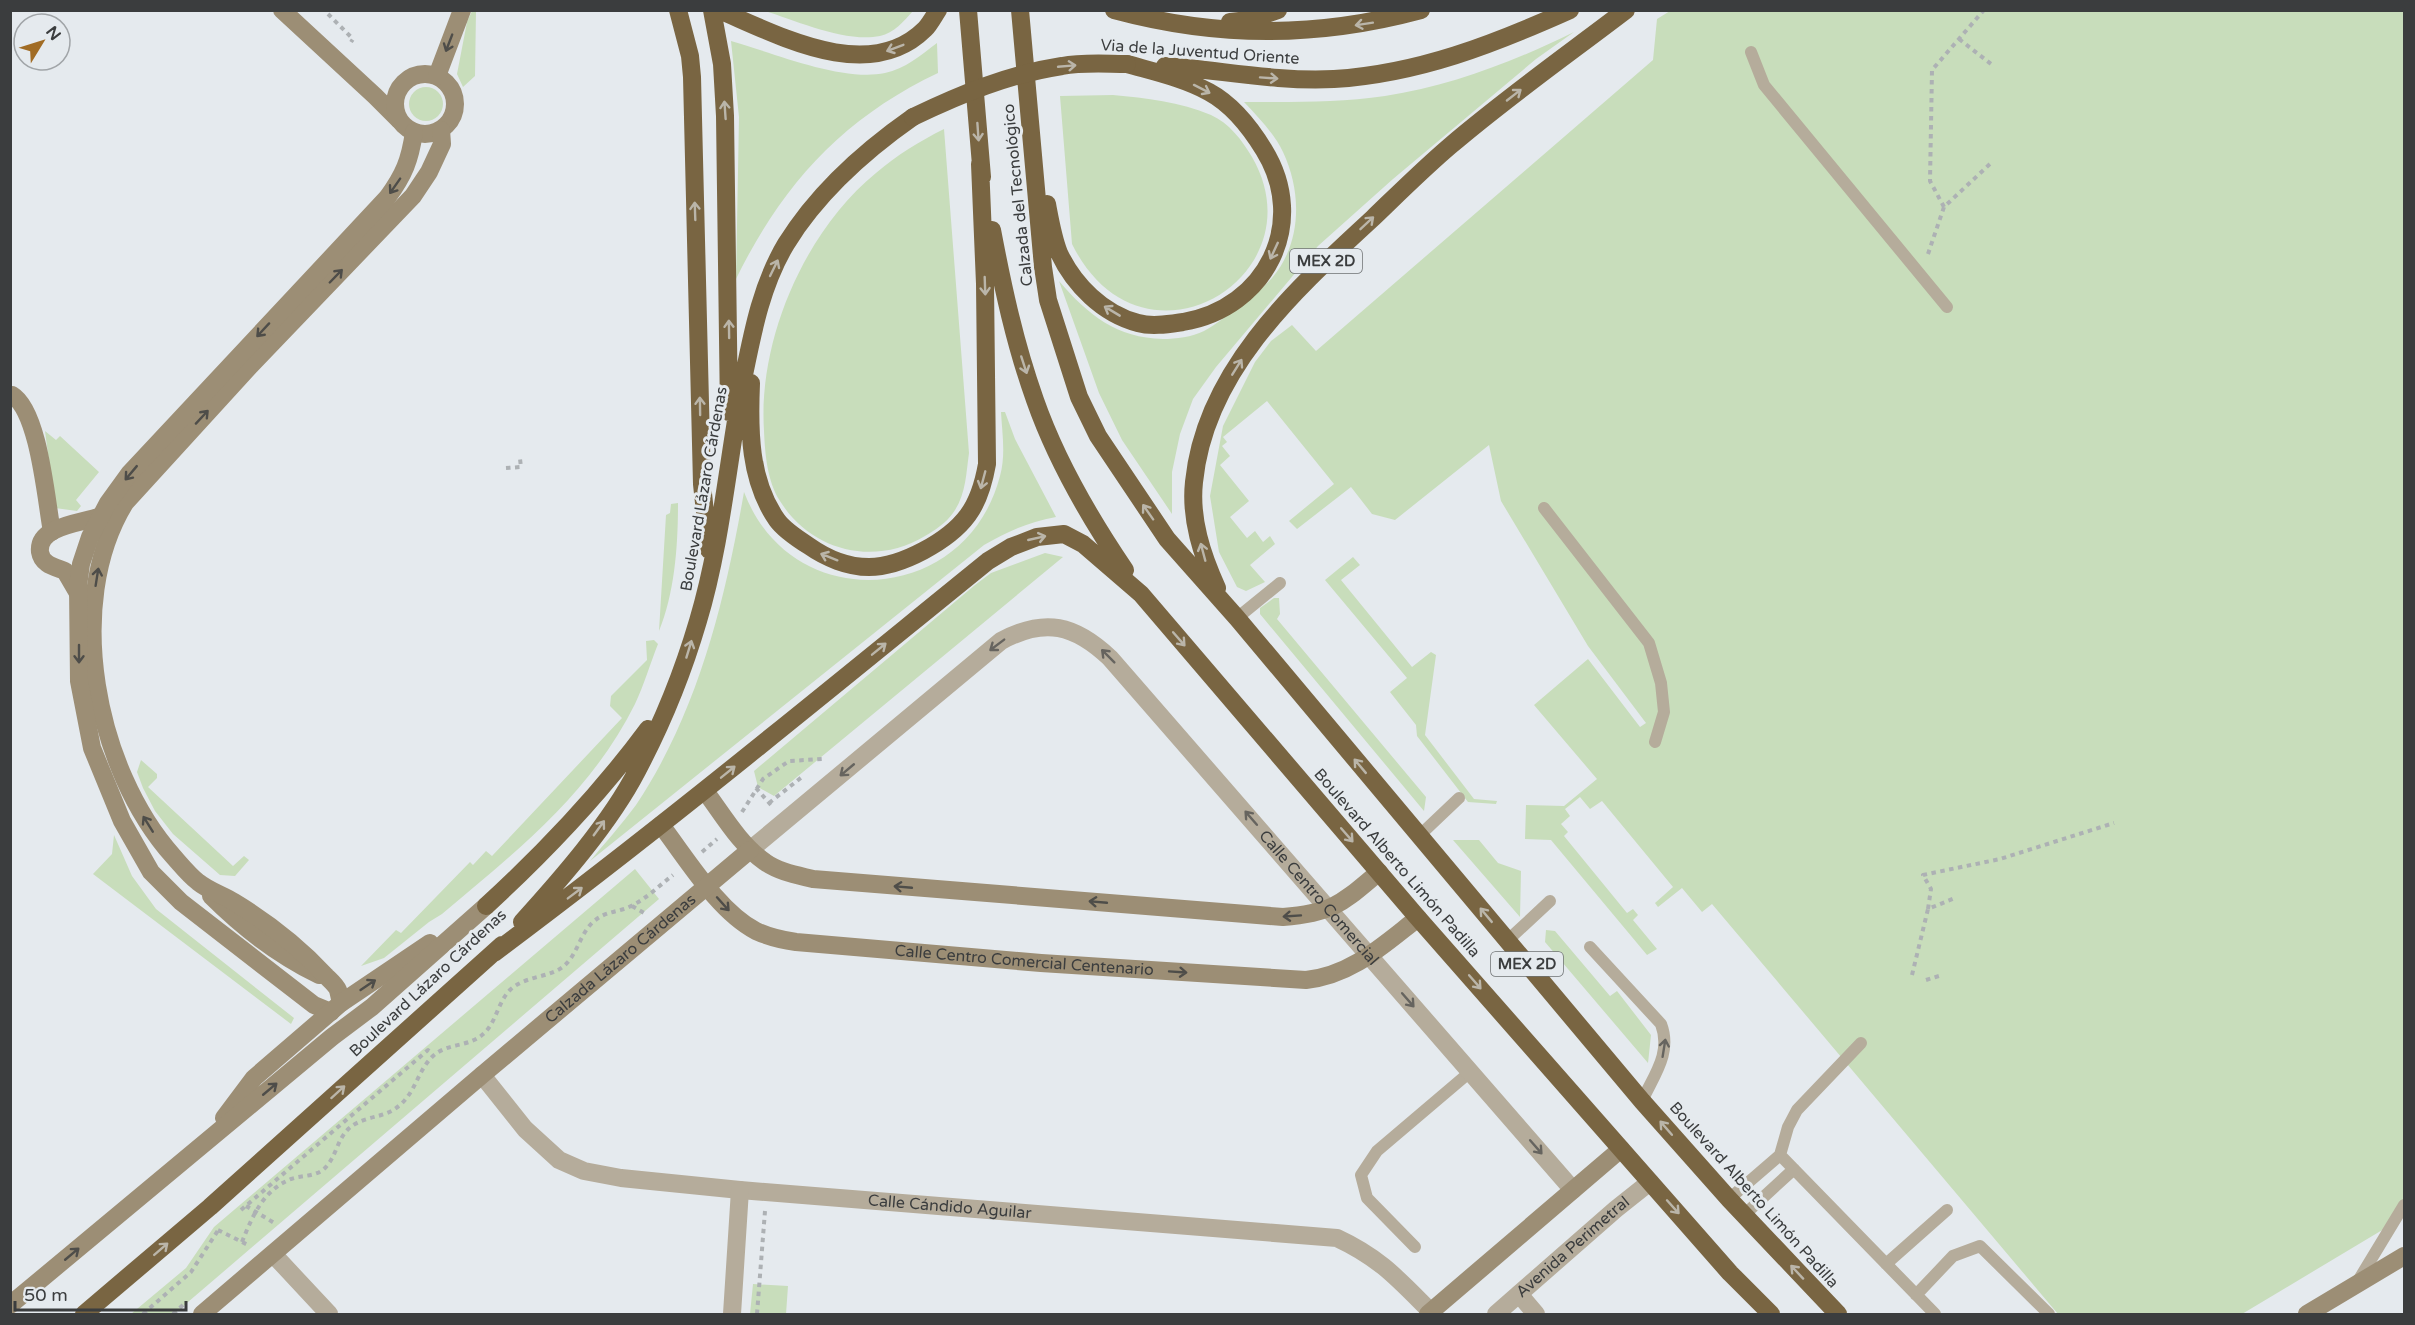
<svg xmlns="http://www.w3.org/2000/svg" width="2415" height="1325" font-family="'Varela Round',sans-serif">
<style>
.green{fill:#c8ddbb}
.lines{fill:none;stroke-linecap:round;stroke-linejoin:round}
.path{stroke:#adb1b4;stroke-width:4;stroke-dasharray:4.5 4.5;stroke-linecap:butt}
.lane{stroke:#b5ac9b;stroke-width:12}
.street{stroke:#b5ac9b;stroke-width:18}
.secondary{stroke:#9c8e75;stroke-width:18}
.highway{stroke:#796542;stroke-width:18}
.highway-bridge{stroke:#796542;stroke-width:18}
.oneway{stroke:#bab5a9}
.oneway2{stroke:#4e4d49}
.oneway3{stroke:#66645f}
.labels{text-anchor:middle;dominant-baseline:central;stroke-width:6;stroke-linejoin:round;paint-order:stroke}
.shield{fill:#e5eaee;stroke:#6e7173;stroke-width:1.5}
.shield-label{font-size:15px;font-weight:bold;fill:#3b3d3e}
.street-label{font-size:16px;fill:#3b3d3e;stroke:#e5eaee}
</style>
<rect width="100%" height="100%" fill="#e5eaee"/>
<path class="green" d="M472 11H476L475 76 463 87 457 74 467 22Z
M765 11H913C904 21 894 33 880 36 846 43 797 21 765 11Z
M1670 11H2404V1217L2242 1314H2058L1712 904 1702 912 1682 888 1658 907 1655 903 1673 887 1602 801 1590 809 1580 797 1565 809 1570 816 1561 824 1568 832 1564 836 1627 913 1633 909 1638 915 1633 920 1657 949 1647 955 1551 840 1525 839 1526 805 1564 806 1597 779 1534 705 1588 659 1640 727 1646 723 1588 646 1501 501 1489 445 1395 520 1372 514 1351 487 1297 529 1289 521 1334 484 1267 401 1223 437 1227 442 1222 446 1230 456 1220 465 1249 501 1230 517 1247 538 1255 531 1263 542 1270 536 1275 544 1250 565 1265 582 1246 591 1237 587 1219 552 1210 496 1223 426 1255 362 1271 341 1292 325 1316 351 1653 60 1657 19Z
M1574 32 1536 59 1393 179 1318 246 1216 367 1193 399 1180 434 1172 472V514L1122 440 1099 393 1059 281C1088 315 1117 338 1163 339 1176 339 1192 337 1204 331 1217 324 1229 314 1241 305 1252 297 1263 288 1272 278 1302 243 1302 192 1283 152 1274 133 1258 117 1244 102 1291 102 1338 103 1385 96 1451 86 1515 61 1574 32Z
M731 41C774 53 842 82 885 73 905 69 921 55 937 43L938 73C843 118 782 185 736 279L739 117Z
M409 104a17 17 0 1 1 34 0a17 17 0 1 1-34 0Z
M1113 95C1146 98 1180 102 1211 115 1229 123 1242 140 1252 157 1321 276 1142 385 1072 244L1060 96Z
M944 129 969 453C966 474 966 495 953 513 947 522 934 531 925 536 874 567 811 551 780 501 767 481 765 453 764 431 758 339 805 231 876 173 897 155 920 141 944 129Z
M1001 412H1005L1015 439 1056 517C1029 522 1008 531 984 545L590 861C605 843 622 824 636 805 698 712 725 601 744 492 792 618 967 605 1000 476 1006 455 1002 432 1001 412Z
M45 431 56 440 60 436 99 472 76 500 81 506 77 511 55 508Z
M678 503C678 545 675 592 659 631L666 515 670 513 671 504Z
M1045 553 1063 557 774 796 758 787 754 771 975 585 991 573Z
M1353 557 1360 565 1341 580 1412 667 1431 652 1436 655 1425 735 1474 799 1497 801 1496 804 1468 802 1417 736 1416 725 1390 692 1407 678 1325 580Z
M1274 598H1279L1280 614 1277 619 1426 797 1424 811 1260 614V608Z
M654 640 658 644C650 664 644 685 635 704 590 794 517 851 442 914L429 922 384 958 361 966 396 930 401 933 470 862 473 865 486 851 492 856 622 718 610 706 611 696 647 660 646 641Z
M141 760 157 774V778L148 787 233 866 244 856 249 860 235 876 220 875 173 834 155 811 143 788 137 772Z
M114 835 132 876 156 909 294 1018 291 1024 93 874 112 854Z
M1453 840H1479L1498 863 1521 871 1520 917Z
M635 869 659 899 174 1314H131L186 1268 214 1227Z
M1546 930 1555 931 1610 996 1617 991 1651 1035 1648 1063 1545 942Z
M753 1284 788 1286 786 1314H750Z"/>
<g class="lines">
<path class="path" d="M328 14 353 39 351 42
M1959 39 1991 64
M1944 207 1930 181 1932 70 1984 10
M1928 254 1944 207 1991 163
M506 468 521 467 520 459
M756 788 771 805
M769 803 802 777
M742 812 763 779 789 761 822 759
M702 852 717 839
M632 906 644 913
M1928 909 1931 889 1923 875 2000 859 2114 823
M1912 975 1928 909 1955 898
M1926 980 1942 975
M246 1206 276 1224
M241 1210 428 1050 433 1056
M218 1230 250 1246
M242 1242C252 1217 263 1190 291 1179 302 1175 316 1177 325 1168 338 1155 337 1134 355 1124 371 1115 385 1118 400 1105 416 1091 418 1070 433 1056 447 1043 468 1047 482 1035 497 1023 497 1002 511 989 527 975 551 978 565 965 577 954 580 935 592 923 605 910 619 913 633 905 647 898 660 885 673 875
M143 1314 191 1272 219 1229
M173 1314 183 1305
M757 1314 765 1211"/>
<path class="lane" d="M1751 52 1764 85 1947 307
M1544 508 1649 643 1661 683 1664 712 1655 742
M1237 618 1280 583
M1419 836 1459 798
M1507 941 1550 901
M1590 947 1661 1024C1672 1053 1654 1075 1642 1101
M1780 1155 1935 1314
M1729 1199 1780 1155 1788 1127 1797 1110 1861 1043
M1744 1215 1794 1169
M1415 1247 1367 1198 1361 1175 1377 1151 1470 1072
M1886 1264 1947 1210
M2358 1281 2404 1205
M1916 1295 1953 1256 1980 1246 2049 1314"/>
<g class="street">
<path id="s1" d="M750 850 1001 641C1045 617 1075 625 1110 658L1573 1190"/>
<path id="s2" d="M482 1075 525 1129 559 1160 584 1171 621 1178 740 1190 1337 1238C1380 1258 1398 1279 1431 1312"/>
<path d="M273 1254 329 1314"/>
<path d="M1519 1294 1536 1314"/>
<path d="M732 1314 740 1190"/>
<path id="s3" d="M1496 1314 1616 1209 1650 1182"/>
</g>
<g class="secondary">
<path d="M282 10 375 96 399 120"/>
<circle cx="425" cy="104" r="30"/>
<path d="M437 76 462 10"/>
<path d="M12 395C39 411 46 500 52 532"/>
<path d="M79 595 65 571C55 567 42 565 40 552 37 525 84 523 101 516"/>
<path d="M705 791C723 815 740 845 765 862 779 872 797 875 813 879L1283 917C1334 913 1342 903 1379 872"/>
<path id="s4" d="M661 825C687 859 718 911 756 931 769 937 782 940 796 942L1041 963 1306 980C1352 975 1383 945 1418 918"/>
<path d="M211 896C242 927 280 956 319 975"/>
<path d="M341 1003C340 999 339 994 338 990 336 985 330 980 326 976 300 948 267 922 234 902 223 895 209 891 198 882 189 875 181 865 173 856 96 770 63 604 125 503L250 366 413 196 429 172 442 144 441 130"/>
<path d="M331 1012 314 1005 181 902 151 872 122 821 92 748 79 681 78 586 81 564 90 537 108 503 129 474 387 198C404 175 410 160 414 132"/>
<path d="M224 1118 254 1078 341 1003 430 943"/>
<path d="M10 1305 332 1037 372 1007 486 906"/>
<path id="s5" d="M202 1314 482 1075 750 850"/>
<path d="M1428 1314 1621 1149"/>
<path d="M2307 1314 2404 1256"/>
</g>
<path class="highway" d="M678 10 690 56 692 77 702 484 709 550
M712 10 722 64 725 116 729 412
M719 10C778 35 869 85 925 29 930 24 934 16 938 10
M968 10 982 177
M1020 10 1043 267 1048 300 1079 397 1098 436 1167 539 1237 618 1642 1101 1729 1199 1838 1314
M1114 10C1218 38 1317 38 1421 10
M1230 22 1249 20 1278 10
M1165 66C1221 70 1277 82 1334 79 1418 74 1494 44 1570 10
M1047 204C1050 220 1053 238 1059 253 1074 285 1103 314 1138 323 1152 327 1169 324 1183 322 1266 308 1309 223 1264 150 1250 127 1233 105 1209 92 1183 78 1155 72 1127 64
M992 230C1003 288 1015 344 1035 400 1056 460 1089 517 1125 570
M751 383C749 430 749 480 777 520 784 530 798 539 809 546 826 558 848 567 869 567 901 567 949 541 968 515 979 500 984 481 987 464L985 284 980 164
M1217 588C1202 555 1190 519 1194 482 1205 370 1296 289 1373 218 1398 194 1423 169 1450 146 1506 98 1567 55 1626 10
M486 906C546 851 600 794 648 729
M522 922C561 879 610 823 637 771 662 724 683 672 698 621 722 541 728 457 744 375 753 330 762 284 786 244 818 192 863 152 913 117
M494 953C663 827 825 693 988 561L1011 547 1037 537 1064 534 1083 544 1141 594 1418 918 1730 1273 1771 1314
M84 1314 210 1207 502 945"/>
<path class="highway-bridge" d="M913 117C961 94 1009 74 1062 66 1083 62 1106 64 1127 64"/>
</g>
<defs><path id="oneway-shaft" d="M-6 0H5M1.5-3L5.5 0L1.5 3" fill="none" stroke-width="1.6" stroke-linecap="round" stroke-linejoin="round" transform="scale(1.5)"/></defs>
<g class="oneway">
<use href="#oneway-shaft" transform="translate(1364 24) rotate(171)"/>
<use href="#oneway-shaft" transform="translate(895 48) rotate(159)"/>
<use href="#oneway-shaft" transform="translate(1067 66) rotate(-5)"/>
<use href="#oneway-shaft" transform="translate(1269 78) rotate(4)"/>
<use href="#oneway-shaft" transform="translate(1202 89) rotate(27)"/>
<use href="#oneway-shaft" transform="translate(1514 95) rotate(-38)"/>
<use href="#oneway-shaft" transform="translate(725 110) rotate(-94)"/>
<use href="#oneway-shaft" transform="translate(978 132) rotate(86)"/>
<use href="#oneway-shaft" transform="translate(695 211) rotate(-92)"/>
<use href="#oneway-shaft" transform="translate(1367 223) rotate(-43)"/>
<use href="#oneway-shaft" transform="translate(1274 251) rotate(115)"/>
<use href="#oneway-shaft" transform="translate(774 268) rotate(-64)"/>
<use href="#oneway-shaft" transform="translate(985 286) rotate(88)"/>
<use href="#oneway-shaft" transform="translate(1112 311) rotate(-149)"/>
<use href="#oneway-shaft" transform="translate(729 329) rotate(-91)"/>
<use href="#oneway-shaft" transform="translate(1024 365) rotate(72)"/>
<use href="#oneway-shaft" transform="translate(1237 367) rotate(-58)"/>
<use href="#oneway-shaft" transform="translate(700 406) rotate(-91)"/>
<use href="#oneway-shaft" transform="translate(983 480) rotate(105)"/>
<use href="#oneway-shaft" transform="translate(1148 512) rotate(-125)"/>
<use href="#oneway-shaft" transform="translate(1037 538) rotate(-13)"/>
<use href="#oneway-shaft" transform="translate(1203 552) rotate(-105)"/>
<use href="#oneway-shaft" transform="translate(829 557) rotate(-158)"/>
<use href="#oneway-shaft" transform="translate(1179 639) rotate(49)"/>
<use href="#oneway-shaft" transform="translate(689 649) rotate(-73)"/>
<use href="#oneway-shaft" transform="translate(879 649) rotate(-39)"/>
<use href="#oneway-shaft" transform="translate(1360 766) rotate(-130)"/>
<use href="#oneway-shaft" transform="translate(728 772) rotate(-39)"/>
<use href="#oneway-shaft" transform="translate(599 828) rotate(-54)"/>
<use href="#oneway-shaft" transform="translate(1347 835) rotate(49)"/>
<use href="#oneway-shaft" transform="translate(575 893) rotate(-37)"/>
<use href="#oneway-shaft" transform="translate(1486 915) rotate(-130)"/>
<use href="#oneway-shaft" transform="translate(1475 982) rotate(49)"/>
<use href="#oneway-shaft" transform="translate(338 1092) rotate(-42)"/>
<use href="#oneway-shaft" transform="translate(1666 1128) rotate(-131)"/>
<use href="#oneway-shaft" transform="translate(1673 1207) rotate(48)"/>
<use href="#oneway-shaft" transform="translate(161 1249) rotate(-41)"/>
<use href="#oneway-shaft" transform="translate(1797 1272) rotate(-133)"/>
</g>
<g class="oneway2">
<use href="#oneway-shaft" transform="translate(449 43) rotate(111)"/>
<use href="#oneway-shaft" transform="translate(395 186) rotate(125)"/>
<use href="#oneway-shaft" transform="translate(336 276) rotate(-46)"/>
<use href="#oneway-shaft" transform="translate(263 330) rotate(133)"/>
<use href="#oneway-shaft" transform="translate(202 417) rotate(-47)"/>
<use href="#oneway-shaft" transform="translate(131 473) rotate(130)"/>
<use href="#oneway-shaft" transform="translate(97 577) rotate(-81)"/>
<use href="#oneway-shaft" transform="translate(79 654) rotate(90)"/>
<use href="#oneway-shaft" transform="translate(148 824) rotate(-122)"/>
<use href="#oneway-shaft" transform="translate(903 887) rotate(-175)"/>
<use href="#oneway-shaft" transform="translate(1098 902) rotate(-175)"/>
<use href="#oneway-shaft" transform="translate(723 904) rotate(48)"/>
<use href="#oneway-shaft" transform="translate(1292 916) rotate(176)"/>
<use href="#oneway-shaft" transform="translate(1178 972) rotate(4)"/>
<use href="#oneway-shaft" transform="translate(368 985) rotate(-34)"/>
<use href="#oneway-shaft" transform="translate(270 1089) rotate(-40)"/>
<use href="#oneway-shaft" transform="translate(72 1254) rotate(-40)"/>
</g>
<g class="oneway3">
<use href="#oneway-shaft" transform="translate(997 645) rotate(143)"/>
<use href="#oneway-shaft" transform="translate(1108 656) rotate(-135)"/>
<use href="#oneway-shaft" transform="translate(847 770) rotate(140)"/>
<use href="#oneway-shaft" transform="translate(1251 818) rotate(-131)"/>
<use href="#oneway-shaft" transform="translate(1408 1000) rotate(49)"/>
<use href="#oneway-shaft" transform="translate(1664 1048) rotate(-81)"/>
<use href="#oneway-shaft" transform="translate(1536 1147) rotate(49)"/>
</g>
<g class="labels">
<g class="shield">
<rect x="1290" y="249" width="72" height="24" rx="4.5"/>
<rect x="1491" y="952" width="72" height="24" rx="4.5"/>
</g>
<g class="shield-label">
<text x="1326" y="261">MEX 2D</text>
<text x="1527" y="964">MEX 2D</text>
</g>
<g class="street-label">
<text transform="translate(1200 52) rotate(4)">Via de la Juventud Oriente</text>
<text transform="translate(1018 195) rotate(-96)">Calzada del Tecnológico</text>
<text transform="translate(704 489) rotate(-80)">Boulevard Lázaro Cárdenas</text>
<text transform="translate(1397 863) rotate(49)">Boulevard Alberto Limón Padilla</text>
<text stroke="none"><textPath href="#s1" startOffset="765">Calle Centro Comercial</textPath></text>
<text stroke="none"><textPath href="#s5" startOffset="549">Calzada Lázaro Cárdenas</textPath></text>
<text stroke="none"><textPath href="#s4" startOffset="414">Calle Centro Comercial Centenario</textPath></text>
<text transform="translate(428 983) rotate(-43)">Boulevard Lázaro Cárdenas</text>
<text transform="translate(1754 1195) rotate(48)">Boulevard Alberto Limón Padilla</text>
<text stroke="none"><textPath href="#s2" startOffset="510">Calle Cándido Aguilar</textPath></text>
<text stroke="none"><textPath href="#s3" startOffset="102">Avenida Perimetral</textPath></text>
</g>
</g>
<rect width="2415" height="1325" fill="none" stroke="#3b3d3e" stroke-width="24"/>
<g transform="translate(42 42) rotate(52)"><circle r="28" fill="#e5eaee" stroke="#a1a5a8" stroke-width="1.5"/>
<path d="M0-4.5L10 22L0 15L-10 22Z" fill="#a16c25"/>
<text y="-9" font-size="16" font-weight="bold" text-anchor="middle" fill="#3b3d3e">N</text>
</g>
<path d="M15 1301v9h171v-9" fill="none" stroke="#3b3d3e" stroke-width="3"/>
<text x="24" y="1301" font-size="18" fill="#3b3d3e" stroke="#e5eaee" stroke-width="4.5" paint-order="stroke">50 m</text>
</svg>
